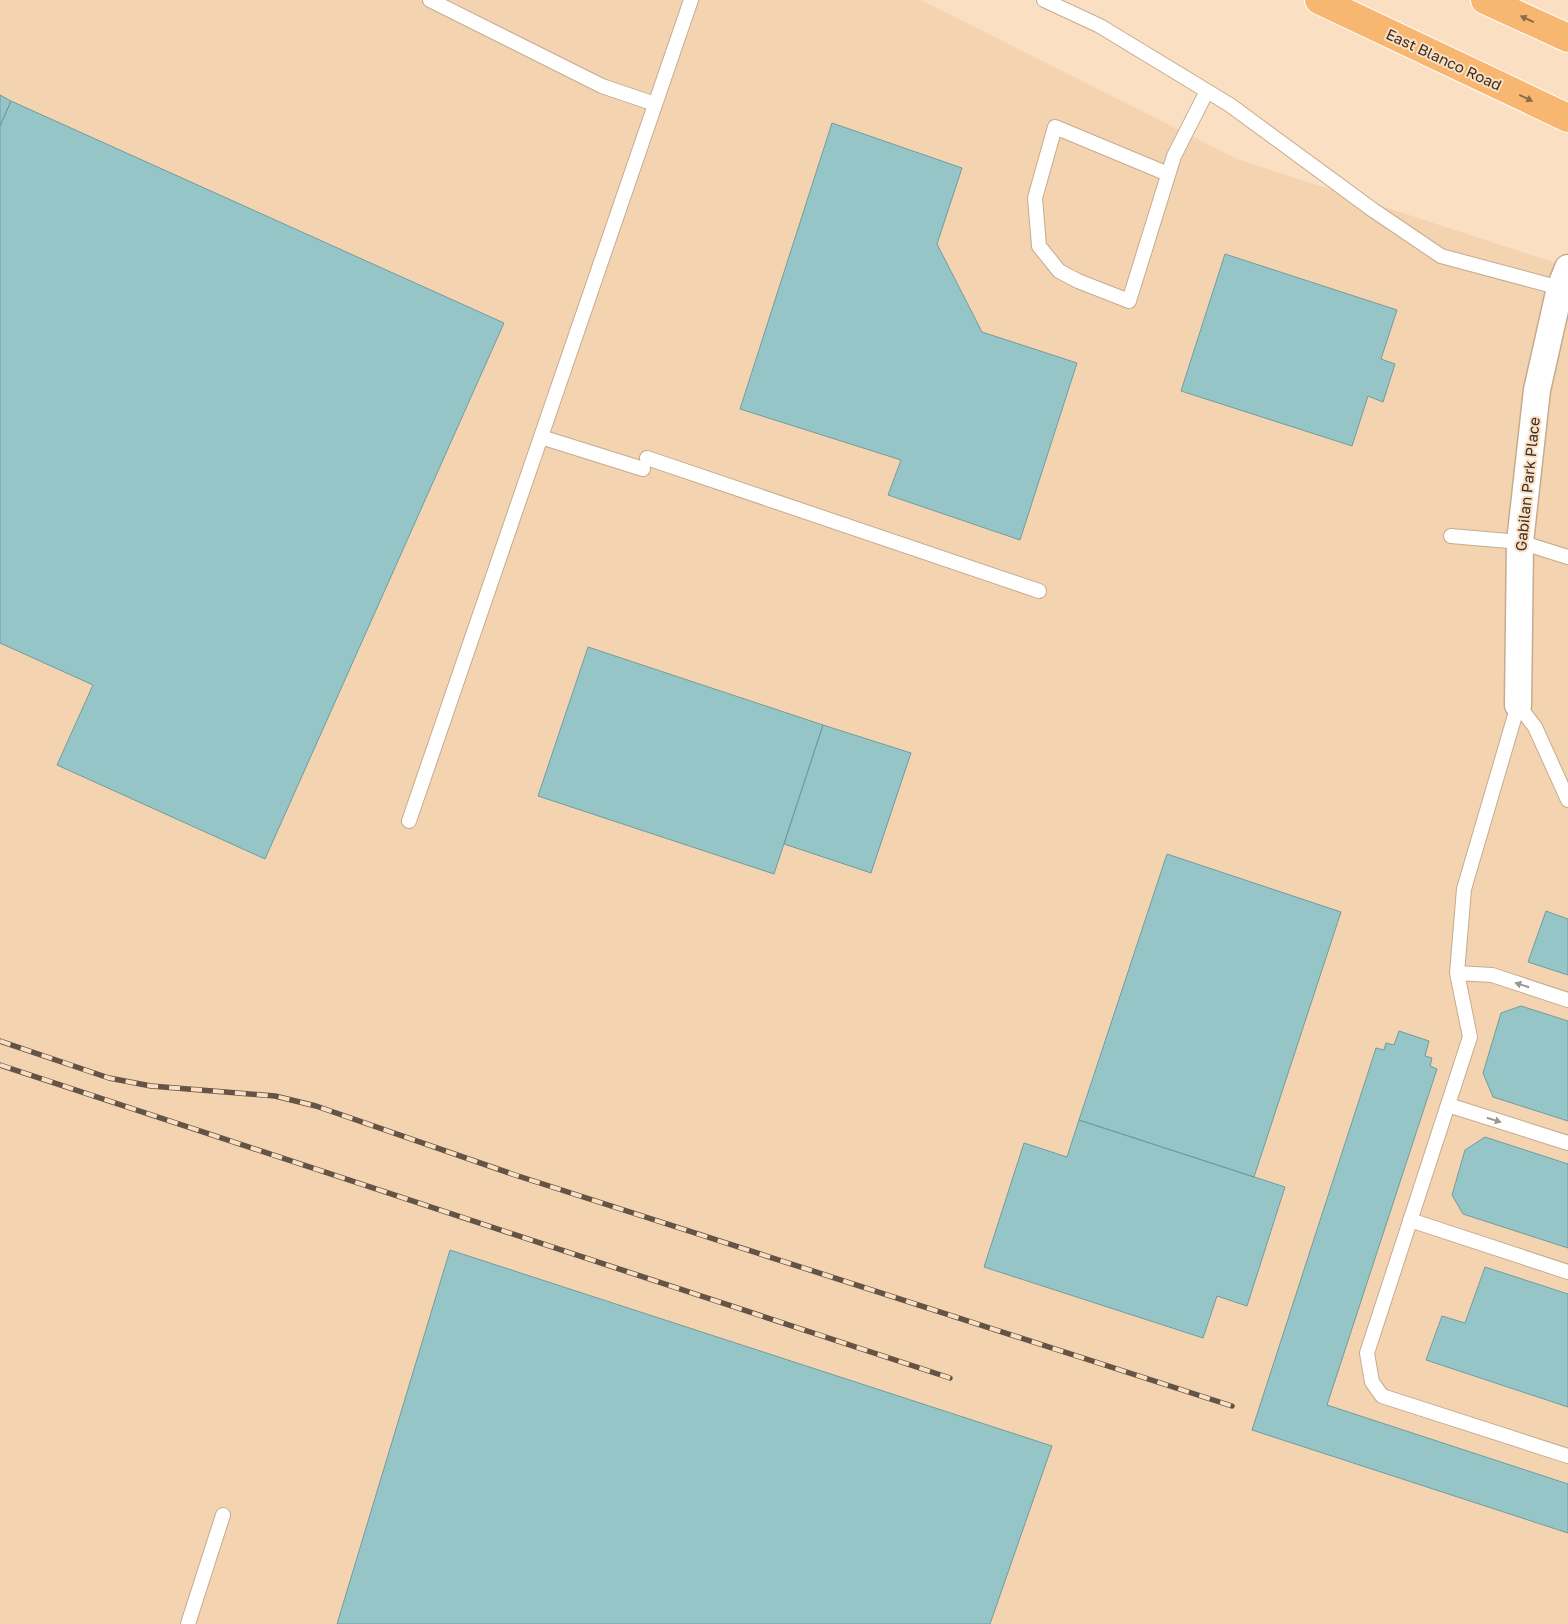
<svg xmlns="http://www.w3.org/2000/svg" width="1568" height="1624" font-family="'Golos Text',sans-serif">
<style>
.built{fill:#f4d3b1}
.building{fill:#96c5c7;stroke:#6f9d9f}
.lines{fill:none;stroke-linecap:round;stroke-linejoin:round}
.lane-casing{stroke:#c6ab8f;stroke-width:16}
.street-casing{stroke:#c6ab8f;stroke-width:29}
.highway-casing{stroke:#fff;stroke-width:30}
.lane{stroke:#fff;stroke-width:14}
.street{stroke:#fff;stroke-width:26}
.highway{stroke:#f7b771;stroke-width:28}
.rail-casing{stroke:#635445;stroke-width:5.5}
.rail{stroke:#fbdfc2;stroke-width:4;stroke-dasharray:11;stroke-linecap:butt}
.oneway{fill:#8e6c46}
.oneway2{fill:#9c9691}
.labels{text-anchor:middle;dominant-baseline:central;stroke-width:4;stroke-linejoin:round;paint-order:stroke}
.street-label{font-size:15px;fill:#392e23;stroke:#fbdfc2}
</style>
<rect width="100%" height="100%" fill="#fbdfc2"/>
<path class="built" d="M0 0H921L1237 159 1568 267V1624H0Z"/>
<path class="building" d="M0 95 11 101 0 126Z
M11 101 504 323 265 859 57 765 93 685 0 643V126Z
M832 123 962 168 937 244 982 332 1077 363 1020 540 888 495 901 460 740 409Z
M1225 254 1397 310 1381 359 1395 364 1383 402 1368 396 1352 446 1181 391Z
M588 647 823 725 774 874 538 796Z
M823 725 911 753 871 873 784 844Z
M1167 854 1341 912 1254 1177 1079 1120Z
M1546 911 1568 919V975L1528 962Z
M1521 1006 1568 1021V1121L1493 1097 1483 1073 1501 1013Z
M1399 1031 1429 1041 1425 1056 1432 1058 1430 1066 1437 1069 1327 1405 1568 1484V1533L1252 1430 1376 1048 1384 1050 1386 1043 1394 1045Z
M1079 1120 1285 1187 1247 1306 1217 1296 1203 1338 984 1267 1024 1143 1067 1157Z
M1485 1137 1568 1164V1248L1463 1214 1452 1195 1465 1150Z
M450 1250 1052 1446 990 1624H337Z
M1485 1267 1568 1294V1407L1426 1360 1442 1316 1465 1323Z"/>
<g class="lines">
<g class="lane-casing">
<path id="lane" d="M430 0 602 86 655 104
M1044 0 1100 26 1230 105 1373 210 1441 256 1560 288
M1168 174 1055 127 1035 198 1039 246 1059 271 1078 281 1129 301 1174 156 1207 91
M541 437 643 469
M647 458 1039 591
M1451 536 1520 542 1568 557
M1518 705 1464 889 1457 973 1470 1037 1367 1353 1372 1382 1382 1396 1568 1456
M1518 705 1535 727 1568 800
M409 821 691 0
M1457 973 1492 975 1568 1000
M1448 1105 1568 1143
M1410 1220 1568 1272
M188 1624 223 1515"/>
</g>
<g class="street-casing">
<path id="street" d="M1518 705 1520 542 1537 390 1560 288 1568 268"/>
</g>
<g class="highway-casing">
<path id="highway" d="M1319 0 1568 118
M1485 0 1568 38"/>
</g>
<use href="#lane" class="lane"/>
<use href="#street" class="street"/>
<use href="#highway" class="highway"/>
<g class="rail-casing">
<path id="rail" d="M0 1041 109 1078 151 1086 275 1096 316 1106 515 1175 1232 1406
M0 1065 950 1378"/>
</g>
<use href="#rail" class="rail"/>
</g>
<defs><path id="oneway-solid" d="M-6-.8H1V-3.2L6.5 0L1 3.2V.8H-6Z" transform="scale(1.25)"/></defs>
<g class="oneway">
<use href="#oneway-solid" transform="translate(1527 19) rotate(-155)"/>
<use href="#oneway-solid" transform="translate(1526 98) rotate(25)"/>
</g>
<g class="oneway2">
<use href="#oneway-solid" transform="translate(1522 985) rotate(-162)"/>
<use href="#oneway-solid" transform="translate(1494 1120) rotate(18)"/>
</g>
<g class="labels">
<g class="street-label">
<text transform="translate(1444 59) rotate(25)">East Blanco Road</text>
<text transform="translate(1527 484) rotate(-84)">Gabilan Park Place</text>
</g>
</g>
</svg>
